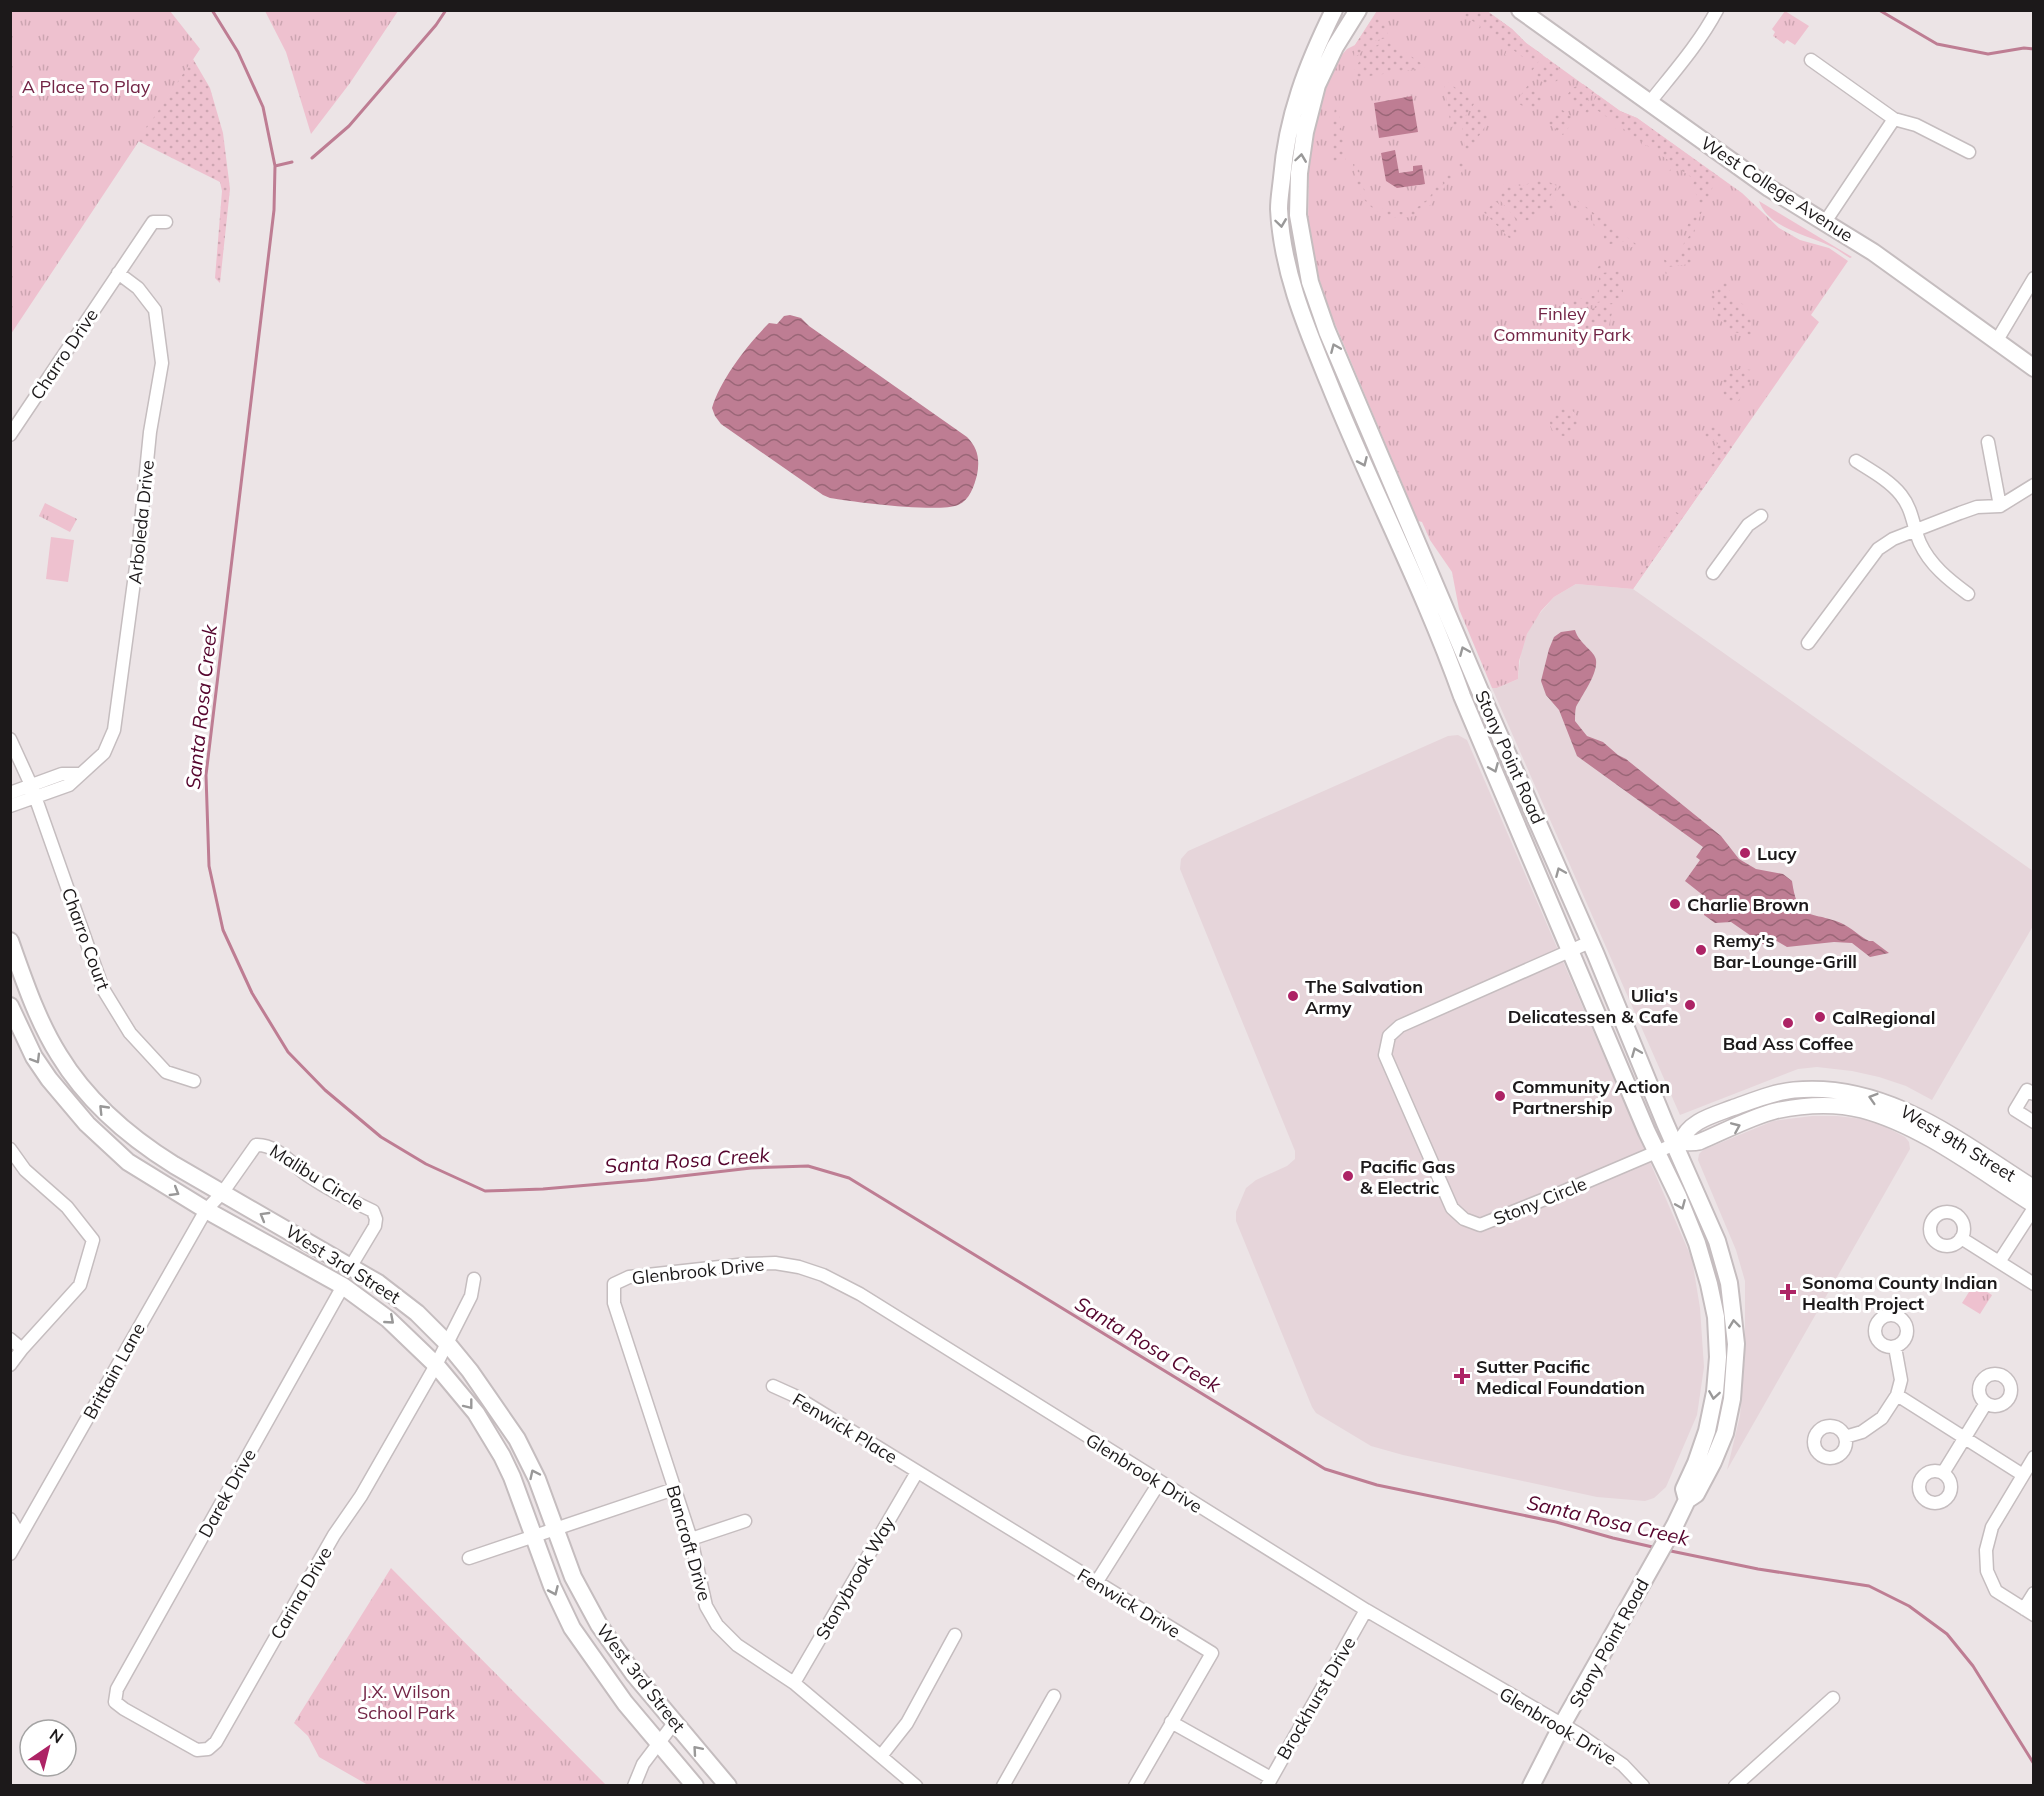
<svg xmlns="http://www.w3.org/2000/svg" width="2044" height="1796" font-family="Mulish,sans-serif">
<style>
.built{fill:#e6d5da}
.grass{fill:#eec1cf}
.park{fill:url(#park-tufts)}
.garden{fill:url(#garden-dots)}
.water{fill:url(#water-waves)}
.lines{fill:none;stroke-linecap:round;stroke-linejoin:round}
.stream{stroke:#be7d93;stroke-width:3}
.minor-casing{stroke:#c5bdbf;stroke-width:15}
.tertiary-casing{stroke:#c5bdbf;stroke-width:18}
.secondary-casing{stroke:#c5bdbf;stroke-width:20}
.minor{stroke:#fff;stroke-width:12}
.tertiary{stroke:#fff;stroke-width:15}
.secondary{stroke:#fff;stroke-width:16}
.oneway{stroke:#999898}
.poi-dot{fill:#ad2365;stroke:#fff;stroke-width:2}
.labels{text-anchor:middle;dominant-baseline:central;stroke-width:6;stroke-linejoin:round;paint-order:stroke}
.park-label{font-size:18px;fill:#732546;stroke:#fff}
.street-label{font-size:18px;fill:#1c191a;stroke:#fff}
.poi-label{font-size:18px;font-weight:bold;fill:#1c191a;stroke:#fff;text-anchor:start}
.water-label{font-size:20px;font-style:italic;fill:#55042d;stroke:#fff}
</style>
<defs>
<pattern id="park-tufts" width="24" height="20" patternUnits="userSpaceOnUse" patternTransform="scale(1.5)"><rect width="24" height="20" fill="#eec1cf"/><path d="M3 7l-1-3M5 7V3M7 7l1-3M15 17l-1-3M17 17v-4M19 17l1-3" fill="none" stroke="#cca5b1"/></pattern>
<pattern id="garden-dots" width="8" height="8" patternUnits="userSpaceOnUse" patternTransform="scale(1.5)"><rect width="8" height="8" fill="#eec1cf"/><path d="M2 2h.1M6 6h.1" fill="none" stroke="#cca5b1" stroke-width="1.8" stroke-linecap="round"/></pattern>
<pattern id="water-waves" width="16" height="10" patternUnits="userSpaceOnUse" patternTransform="scale(1.5)"><rect width="16" height="10" fill="#be7d93"/><path d="M0 5q4-4 8 0t8 0" fill="none" stroke="#9a6677"/></pattern>
</defs>
<rect width="100%" height="100%" fill="#ece4e6"/>
<path class="built" d="M1576 584 1633 589 2033 871V926L1932 1100 1906 1086 1879 1077 1852 1071 1817 1067 1798 1069 1680 1115 1492 688H1497L1518 679 1521 650 1527 634 1534 620 1554 597Z
M1458 735 1467 740 1692 1259 1700 1308 1704 1367 1697 1415 1666 1487 1654 1498 1645 1501 1597 1497 1403 1455 1371 1446 1316 1413 1312 1407 1236 1221V1212L1246 1188 1256 1180 1287 1166 1295 1159V1151L1180 869 1181 859 1188 851 1448 736Z
M1812 1116H1837L1863 1119 1880 1124 1905 1137 1909 1142 1910 1149 1727 1470 1740 1416 1745 1353V1281L1736 1250 1698 1160 1699 1154 1703 1150 1773 1121Z"/>
<path class="grass" d="M1759 201 1852 257 1850 258C1843 254 1837 249 1830 246 1807 235 1768 228 1759 201Z
M51 537 74 540 68 582 46 579Z"/>
<path class="park" d="M11 11H170L200 49 11 334Z
M265 11H264H398L350 83 311 134 286 52Z
M1377 11H1487L1512 29 1526 43 1620 111 1637 118 1742 193 1779 228 1800 240 1829 248 1848 261 1811 315 1819 322 1633 589 1576 584 1554 597 1541 611 1527 634 1519 661 1518 679 1497 688H1492L1459 609 1452 572 1430 540 1422 522 1418 521 1325 300 1312 251 1308 225 1309 162 1312 136 1324 90 1338 59 1347 49 1355 45Z
M1785 11 1809 26 1795 45 1787 40 1784 44 1773 36 1775 32 1772 29Z
M45 503 77 519 70 532 39 516Z
M1974 1284 1992 1295 1980 1314 1962 1303Z
M391 1568 606 1785H368L319 1757 308 1736 294 1723Z"/>
<path class="garden" d="M1377 11H1379L1389 37 1371 42 1358 55 1354 56 1355 45Z
M1458 11H1487L1512 29 1526 43 1543 55 1530 74 1527 71 1532 64 1512 49 1507 55H1505L1508 47 1484 29 1476 35 1480 26Z
M1391 42 1425 66 1424 68 1356 78 1353 74C1360 57 1371 43 1391 42Z
M1547 58 1560 69 1558 80 1549 86 1534 77Z
M193 59 210 88 223 133 230 189 220 283 215 278 222 191 220 182 138 141Z
M1446 81 1474 101V104L1459 125 1451 127 1444 83Z
M1583 84 1594 92 1581 111 1570 103 1568 94 1572 88Z
M1528 85 1544 98 1538 108 1531 111 1516 102Z
M1598 95 1620 111 1637 118 1716 175V180C1710 194 1686 241 1692 255 1694 259 1699 262 1702 265L1699 270 1697 263 1668 267V275L1666 276 1664 259 1670 263 1692 232 1686 227C1696 213 1705 201 1691 187L1695 180 1674 165 1670 171H1667L1671 162 1646 145 1639 151 1642 142 1618 125 1613 131H1611L1614 122 1594 108 1588 115 1584 113Z
M1480 105 1493 115 1466 155 1462 127 1477 106Z
M1335 107H1338L1346 162 1337 163 1333 160V123Z
M1558 107 1575 119 1563 135 1549 124 1550 117Z
M1465 160C1465 176 1453 178 1444 188 1436 196 1432 206 1422 212 1399 226 1370 214 1359 191 1355 183 1355 173 1353 164L1358 163C1360 176 1362 189 1370 199 1389 222 1427 213 1436 185L1443 184 1442 175 1458 173 1456 162Z
M1541 178 1557 186 1535 219 1519 222 1499 199 1504 184 1523 186Z
M1559 188 1589 209 1591 223H1585L1583 210 1573 212 1571 198 1556 199 1554 203 1556 215 1546 208Z
M1496 201 1516 225 1517 237 1509 238 1484 212Z
M1591 211 1636 244 1635 246 1629 248 1627 241 1605 245 1602 226 1594 227Z
M1601 264 1602 273 1620 271 1623 291 1621 298 1603 300 1597 268Z
M1723 280 1732 286 1728 293C1746 306 1753 309 1751 335L1733 332 1720 320 1715 319 1711 297Z
M1595 285H1598L1600 302 1579 310 1566 312 1563 302 1597 295Z
M1612 303 1616 306C1608 318 1611 324 1607 333 1602 345 1585 345 1577 337 1571 331 1567 324 1568 316Z
M1738 369 1753 370C1751 386 1744 397 1731 407 1720 392 1716 376 1738 369Z
M1550 422a14 14 0 1 1 28 0a14 14 0 1 1-28 0Z
M1713 422 1732 447 1633 589V585L1664 540 1657 534 1666 538 1680 517 1674 511 1682 515 1696 494 1690 488 1698 491 1712 471 1706 465 1718 443 1711 438 1707 442 1700 434Z"/>
<path class="water" d="M1412 96 1418 132 1379 138 1374 103Z
M1395 150 1399 173 1413 171V166L1422 165 1425 184 1397 188 1386 181 1381 153Z
M790 315 801 318 809 326 967 437C978 448 980 460 977 475 974 486 970 500 958 505 939 513 853 502 830 498L823 495 721 424 715 416 712 408C720 380 748 344 769 323L777 324 784 316Z
M1575 630C1579 644 1595 651 1596 660 1598 674 1582 695 1576 707 1575 711 1575 717 1575 721L1587 736 1603 742 1618 755 1626 759 1721 836 1739 859 1756 869 1783 874 1792 881C1798 923 1810 910 1841 923 1852 928 1859 936 1869 941H1873L1889 953 1870 957 1852 943 1834 942 1787 947 1775 940 1770 949 1731 922 1715 923 1704 915V896L1685 881 1700 860 1696 857 1703 847 1577 756 1559 710 1546 695 1541 681 1549 649 1554 637 1561 632Z"/>
<g class="lines">
<path class="stream" d="M212 10 238 52 263 107 275 166 274 210 206 775 209 866 223 930 252 993 288 1052 325 1090 381 1137 426 1164 485 1191 543 1189 647 1180 751 1168 808 1166 849 1178 1325 1469 1377 1485 1556 1522 1613 1538 1657 1548
M1879 10 1937 44 1988 54 2024 48 2034 49
M312 158 349 126 436 25 446 10
M275 166 292 162
M1666 1550 1758 1569 1869 1586 1909 1606 1947 1634 1973 1666 2034 1764"/>
<g class="minor-casing">
<path id="minor" d="M1811 60 1894 119 1916 125 1969 152
M1650 102C1673 73 1699 44 1717 10
M1825 222 1894 119
M1996 342 2034 278
M10 435 153 222H166
M1988 442 2000 506
M1856 461C1872 471 1890 481 1901 495 1913 510 1913 527 1920 543 1930 565 1949 580 1968 594
M1713 573 1748 525 1761 516
M1808 643 1878 549 1893 539 1960 513 1977 507 2000 506 2034 485
M10 739 31 785 103 989 130 1033 166 1072 194 1081
M10 793 62 774H80
M10 806 69 785 104 753 114 730 138 552 150 432 162 363 155 310 138 288 118 273
M1590 942 1400 1026 1389 1036 1385 1055 1452 1208 1464 1219 1480 1225 1560 1193 1675 1144
M2034 1094 2027 1090 2015 1110 2034 1122
M10 1149 25 1170 67 1207 93 1240 80 1285 22 1349 10 1365
M1930 1229a17 17 0 1 1 34 0a17 17 0 1 1-34 0Z
M1961 1238 2034 1284
M1999 1262 2034 1208
M343 1286 117 1689 115 1702 124 1709 197 1750 208 1749 216 1742 334 1535 361 1496 436 1365 471 1296 474 1279
M1875 1331a16 16 0 1 1 32 0a16 16 0 1 1-32 0Z
M10 1339 22 1349
M1979 1390a16 16 0 1 1 32 0a16 16 0 1 1-32 0Z
M773 1386 793 1395 1212 1653 1135 1786
M1897 1395 2023 1475
M1814 1442a16 16 0 1 1 32 0a16 16 0 1 1-32 0Z
M1845 1437 1862 1432 1882 1418 1897 1395 1901 1380 1895 1347
M2034 1457 1992 1527 1986 1550 1987 1571 1996 1591 2034 1615
M1919 1487a16 16 0 1 1 32 0a16 16 0 1 1-32 0Z
M1943 1473 1986 1403
M10 1519 20 1536 14 1537
M691 1539 745 1521
M10 1554 206 1210 223 1192 256 1145C276 1144 292 1164 307 1175 328 1189 351 1201 373 1211L376 1219 375 1226 351 1266
M469 1558 674 1489
M1096 1583 1159 1483
M2024 1609 2034 1593
M794 1683 917 1472
M1171 1722 1271 1778
M881 1756 907 1723 955 1635
M634 1786 643 1764 674 1723
M916 1786 794 1683 737 1645 717 1625 706 1606 691 1539 614 1303V1284L629 1277 747 1264 775 1263 799 1267 823 1275 860 1294 1366 1610 1577 1733 1623 1765 1643 1786
M1003 1786 1054 1696
M1267 1786 1366 1610
M1735 1786 1833 1698"/>
</g>
<g class="tertiary-casing">
<path id="tertiary" d="M1681 1142C1688 1121 1714 1115 1732 1108 1752 1101 1773 1092 1794 1090 1886 1081 1960 1141 2034 1188
M1675 1144C1683 1141 1690 1144 1699 1142 1723 1132 1751 1117 1775 1111 1803 1105 1834 1103 1862 1110 1923 1126 1981 1172 2034 1205"/>
</g>
<g class="secondary-casing">
<path id="secondary" d="M1334 10C1307 65 1287 116 1282 178 1281 188 1279 199 1279 209 1282 271 1306 327 1329 383 1371 488 1424 589 1462 696L1647 1132 1678 1196 1697 1243 1709 1284 1716 1317 1718 1357 1715 1392 1707 1431 1696 1463 1684 1489 1687 1500 1696 1494 1713 1462 1725 1433 1732 1399 1736 1344 1729 1283 1717 1241 1665 1123 1596 955 1486 705 1327 331 1310 282 1298 215 1299 173 1305 132 1317 85 1335 47 1358 10
M1520 10 1769 188 1873 252 2034 368
M10 941C24 980 37 1020 59 1055 87 1101 129 1137 174 1165L378 1283 417 1313 447 1343 470 1371 517 1439 537 1479 573 1577 599 1625 633 1673 728 1786
M10 1006 34 1057 49 1079 87 1124 128 1162 206 1210 343 1286 388 1319 436 1365 476 1413 502 1456 512 1477 552 1586 572 1628 625 1703 695 1786
M1531 1786 1562 1725 1675 1525 1687 1500"/>
</g>
<use href="#minor" class="minor"/>
<use href="#tertiary" class="tertiary"/>
<use href="#secondary" class="secondary"/>
</g>
<defs><path id="oneway-chevron" d="M-2-3.5L2.5 0L-2 3.5" fill="none" stroke-width="1.6" stroke-linecap="round" stroke-linejoin="round" transform="scale(1.5)"/></defs>
<g class="oneway">
<use href="#oneway-chevron" transform="translate(1301 158) rotate(-82)"/>
<use href="#oneway-chevron" transform="translate(1281 223) rotate(82)"/>
<use href="#oneway-chevron" transform="translate(1335 348) rotate(-113)"/>
<use href="#oneway-chevron" transform="translate(1363 462) rotate(66)"/>
<use href="#oneway-chevron" transform="translate(1464 651) rotate(-113)"/>
<use href="#oneway-chevron" transform="translate(1494 768) rotate(67)"/>
<use href="#oneway-chevron" transform="translate(1560 872) rotate(-113)"/>
<use href="#oneway-chevron" transform="translate(1636 1052) rotate(-112)"/>
<use href="#oneway-chevron" transform="translate(36 1059) rotate(59)"/>
<use href="#oneway-chevron" transform="translate(1873 1098) rotate(-163)"/>
<use href="#oneway-chevron" transform="translate(103 1109) rotate(-134)"/>
<use href="#oneway-chevron" transform="translate(1736 1127) rotate(-23)"/>
<use href="#oneway-chevron" transform="translate(175 1192) rotate(31)"/>
<use href="#oneway-chevron" transform="translate(1681 1205) rotate(67)"/>
<use href="#oneway-chevron" transform="translate(264 1216) rotate(-150)"/>
<use href="#oneway-chevron" transform="translate(390 1320) rotate(41)"/>
<use href="#oneway-chevron" transform="translate(1734 1324) rotate(-97)"/>
<use href="#oneway-chevron" transform="translate(1714 1395) rotate(99)"/>
<use href="#oneway-chevron" transform="translate(469 1405) rotate(52)"/>
<use href="#oneway-chevron" transform="translate(534 1474) rotate(-115)"/>
<use href="#oneway-chevron" transform="translate(554 1591) rotate(66)"/>
<use href="#oneway-chevron" transform="translate(697 1750) rotate(-131)"/>
</g>
<g class="poi-dot">
<circle cx="1745" cy="853" r="6"/>
<circle cx="1675" cy="904" r="6"/>
<circle cx="1701" cy="950" r="6"/>
<circle cx="1293" cy="996" r="6"/>
<circle cx="1690" cy="1005" r="6"/>
<circle cx="1820" cy="1017" r="6"/>
<circle cx="1788" cy="1023" r="6"/>
<circle cx="1500" cy="1096" r="6"/>
<circle cx="1348" cy="1176" r="6"/>
<path d="M1785 1283h6v6h6v6h-6v6h-6v-6h-6v-6h6z"/>
<path d="M1459 1367h6v6h6v6h-6v6h-6v-6h-6v-6h6z"/>
</g>
<g class="labels">
<g class="park-label">
<text x="86" y="86">A Place To Play</text>
<text x="1562" y="313">Finley<tspan x="1562" dy="21">Community Park</tspan></text>
<text x="406" y="1691">J.X. Wilson<tspan x="406" dy="21">School Park</tspan></text>
</g>
<g class="street-label">
<text transform="translate(1777 189) rotate(33)">West College Avenue</text>
<text transform="translate(64 354) rotate(-56)">Charro Drive</text>
<text transform="translate(141 522) rotate(-84)">Arboleda Drive</text>
<text transform="translate(1510 757) rotate(66)">Stony Point Road</text>
<text transform="translate(86 939) rotate(70)">Charro Court</text>
<text transform="translate(1958 1143) rotate(31)">West 9th Street</text>
<text transform="translate(317 1177) rotate(32)">Malibu Circle</text>
<text transform="translate(1540 1201) rotate(-22)">Stony Circle</text>
<text transform="translate(343 1264) rotate(32)">West 3rd Street</text>
<text transform="translate(698 1271) rotate(-6)">Glenbrook Drive</text>
<text transform="translate(114 1371) rotate(-61)">Brittain Lane</text>
<text transform="translate(845 1428) rotate(31)">Fenwick Place</text>
<text transform="translate(1144 1473) rotate(32)">Glenbrook Drive</text>
<text transform="translate(227 1493) rotate(-61)">Darek Drive</text>
<text transform="translate(689 1543) rotate(74)">Bancroft Drive</text>
<text transform="translate(855 1578) rotate(-60)">Stonybrook Way</text>
<text transform="translate(301 1593) rotate(-60)">Carina Drive</text>
<text transform="translate(1129 1603) rotate(31)">Fenwick Drive</text>
<text transform="translate(1609 1643) rotate(-61)">Stony Point Road</text>
<text transform="translate(641 1678) rotate(52)">West 3rd Street</text>
<text transform="translate(1316 1698) rotate(-60)">Brockhurst Drive</text>
<text transform="translate(1558 1726) rotate(31)">Glenbrook Drive</text>
</g>
<g class="poi-label">
<text x="1757" y="853">Lucy</text>
<text x="1687" y="904">Charlie Brown</text>
<text x="1713" y="940">Remy's<tspan x="1713" dy="21">Bar-Lounge-Grill</tspan></text>
<text x="1305" y="986">The Salvation<tspan x="1305" dy="21">Army</tspan></text>
<text x="1678" y="995" text-anchor="end">Ulia's<tspan x="1678" dy="21">Delicatessen &amp; Cafe</tspan></text>
<text x="1832" y="1017">CalRegional</text>
<text x="1788" y="1043" text-anchor="middle">Bad Ass Coffee</text>
<text x="1512" y="1086">Community Action<tspan x="1512" dy="21">Partnership</tspan></text>
<text x="1360" y="1166">Pacific Gas<tspan x="1360" dy="21">&amp; Electric</tspan></text>
<text x="1802" y="1282">Sonoma County Indian<tspan x="1802" dy="21">Health Project</tspan></text>
<text x="1476" y="1366">Sutter Pacific<tspan x="1476" dy="21">Medical Foundation</tspan></text>
</g>
<g class="water-label">
<text transform="translate(201 707) rotate(-84)">Santa Rosa Creek</text>
<text transform="translate(687 1160) rotate(-4)">Santa Rosa Creek</text>
<text transform="translate(1148 1344) rotate(31)">Santa Rosa Creek</text>
<text transform="translate(1608 1520) rotate(13)">Santa Rosa Creek</text>
</g>
</g>
<rect width="2044" height="1796" fill="none" stroke="#1c191a" stroke-width="24"/>
<g transform="translate(48 1748) rotate(35)"><circle r="28" fill="#ffffff" stroke="#a4a3a3" stroke-width="1.5"/>
<path d="M0-4.5L10 22L0 15L-10 22Z" fill="#ad2365"/>
<text y="-9" font-size="16" font-weight="bold" text-anchor="middle" fill="#1c191a">N</text>
</g>
</svg>
